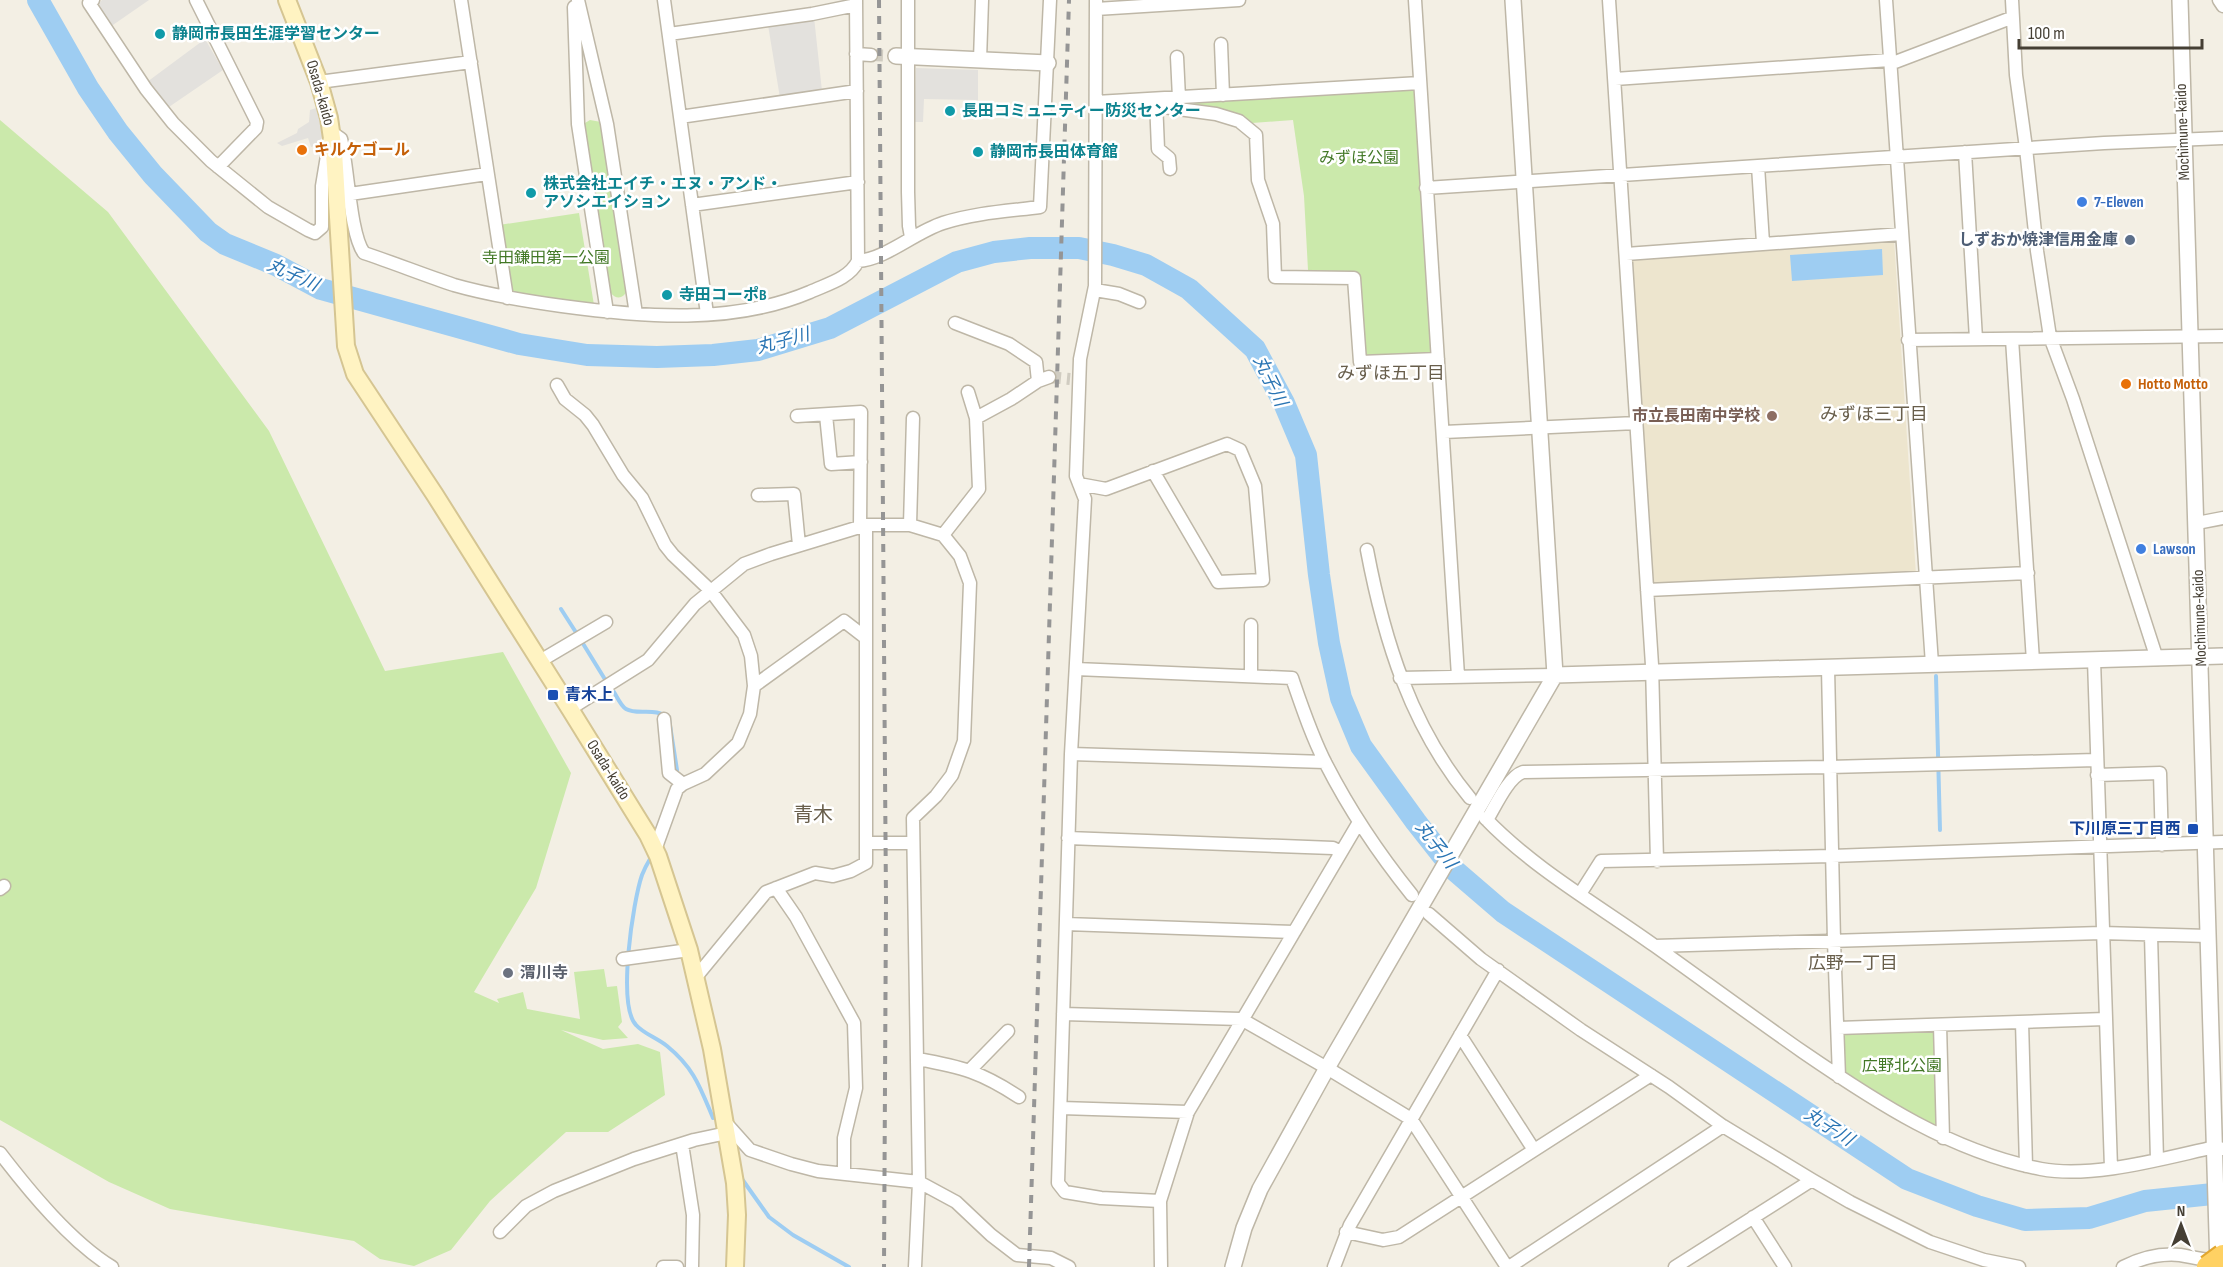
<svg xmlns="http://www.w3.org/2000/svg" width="2223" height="1267" font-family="'Sofia Sans Condensed','Noto Sans JP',sans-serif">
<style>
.education{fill:#ede5ce}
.green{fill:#cbe9ab}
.parking{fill:#e3e1dd}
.water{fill:#9ecdf2}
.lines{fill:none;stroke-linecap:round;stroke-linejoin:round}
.stream{stroke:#9ecdf2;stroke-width:4}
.river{stroke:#9ecdf2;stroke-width:22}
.minor-tunnel{stroke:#d0ccc1;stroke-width:12;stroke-dasharray:12 6;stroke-linecap:butt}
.minor-casing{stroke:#beb7a7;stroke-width:15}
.tertiary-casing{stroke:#beb7a7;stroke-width:18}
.secondary-casing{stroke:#d5c592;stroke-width:20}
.minor{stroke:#fff;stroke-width:12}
.tertiary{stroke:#fff;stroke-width:15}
.secondary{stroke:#fff3c2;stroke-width:16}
.rail{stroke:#959595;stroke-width:4;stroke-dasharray:8 8;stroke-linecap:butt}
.motorway-bridge-casing{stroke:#e2a72f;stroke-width:26;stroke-linecap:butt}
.motorway-bridge{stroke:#ffd163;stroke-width:22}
.culture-dot{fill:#0f9aa8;stroke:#fff;stroke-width:2}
.food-dot{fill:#e8710a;stroke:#fff;stroke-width:2}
.shop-dot{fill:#3f7fe0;stroke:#fff;stroke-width:2}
.service-dot{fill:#5c6f8a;stroke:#fff;stroke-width:2}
.education-dot{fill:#8d6e63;stroke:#fff;stroke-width:2}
.transit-dot{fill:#1a4fb4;stroke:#fff;stroke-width:2}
.worship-dot{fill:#6b7280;stroke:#fff;stroke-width:2}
.labels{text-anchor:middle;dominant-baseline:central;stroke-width:5;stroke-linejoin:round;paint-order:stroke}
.culture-label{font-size:16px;font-weight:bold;fill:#0d838f;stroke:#fff;text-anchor:start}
.street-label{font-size:16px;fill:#453f34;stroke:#fff}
.food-label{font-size:16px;font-weight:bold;fill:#c56008;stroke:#fff;text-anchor:start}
.park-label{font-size:16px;fill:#427826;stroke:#fff}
.shop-label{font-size:16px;font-weight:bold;fill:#366cbe;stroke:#fff;text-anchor:start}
.service-label{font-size:16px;font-weight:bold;fill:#4e5e75;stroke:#fff;text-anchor:end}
.education-label{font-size:16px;font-weight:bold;fill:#785e54;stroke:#fff;text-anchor:end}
.transit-label{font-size:16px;font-weight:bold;fill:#164399;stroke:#fff;text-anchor:start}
.worship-label{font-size:16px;font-weight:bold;fill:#5b616d;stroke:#fff;text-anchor:start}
.water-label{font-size:18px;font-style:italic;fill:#2a75b4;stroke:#fff}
.neighbourhood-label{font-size:18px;fill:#685e4b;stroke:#fff}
.quarter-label{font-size:20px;fill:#685e4b;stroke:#fff}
</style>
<rect width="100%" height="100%" fill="#f3efe4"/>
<path class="education" d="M1894 239 1916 575 1655 586 1649 580 1630 257Z"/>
<path class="green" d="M1411 86 1416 91 1421 189 1433 353 1364 356 1358 274 1308 270 1304 196 1293 120 1252 123 1193 103Z
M0 120 108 212 269 431 385 671 503 652 571 773 536 888 474 992 499 1003 497 999 523 992 527 1009 580 1019 574 972 604 969 607 987 617 986 622 1022 618 1027 628 1038 603 1040 561 1030 603 1049 638 1044 660 1052 665 1095 608 1132H566L490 1201 451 1250 414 1266 380 1259 354 1241 170 1209 109 1182 0 1120Z
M590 120 601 122 627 291C623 299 616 300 610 292L583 130 585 123Z
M579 213 594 305 509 292 499 225Z
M1931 1031 1935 1035 1938 1123 1934 1126 1845 1074 1841 1037 1847 1033Z"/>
<path class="parking" d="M102 0H149L110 27 96 7Z
M814 17 822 91 780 98 768 25Z
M205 39 223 70 166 109 147 82Z
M916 68 978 70V100L924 99 923 122H914Z
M319 107 325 135 322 137 319 144 311 147 308 138 282 146 277 143 297 133 298 129 309 122 310 110Z"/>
<path class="water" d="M1882 249 1883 275 1792 281 1790 255Z"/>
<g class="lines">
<path class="stream" d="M561 609 577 634
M582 642 606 681
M1936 676 1940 830
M614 692C617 697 621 706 626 709 638 716 656 706 669 719L677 770
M650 859C647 864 644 870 642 875 633 901 617 1005 636 1025 644 1034 657 1038 667 1046 694 1068 700 1087 713 1118
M742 1179 769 1217 793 1235 849 1267"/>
<path class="river" d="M38 0 88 88 118 132 153 175 208 232 225 244 276 265 321 289 519 344 587 355 657 357 713 355 758 350 830 328 957 262 994 252 1030 248H1079L1113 255 1146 265 1189 289 1255 349 1284 403 1306 455 1319 575 1329 643 1341 698 1361 746 1416 822 1453 869 1503 912 1907 1179 1977 1206 2025 1220 2089 1218 2145 1201 2223 1193"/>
<path class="minor-tunnel" d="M871 55 896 56
M1049 377 1070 379"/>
<g class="minor-casing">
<path id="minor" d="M93 0 89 3 146 89 173 123 211 161 268 207 308 230 315 233 322 227V186L331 132 341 139C348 166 350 235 364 253 394 263 424 275 454 285 489 295 526 301 562 306 643 317 732 325 810 292 827 284 849 279 858 261L856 0
M196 0 257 122 256 128 218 167
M461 0 507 298
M578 0 607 124 636 314
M664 0 707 314
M908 0V192L909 226 911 237
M1096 0 1095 286 1080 359 1076 476 1085 499 1071 754 1058 1183 1065 1192 1101 1198 1160 1201 1161 1267
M1415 0 1458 676
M1609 0 1652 665 1657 861
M1886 0 1932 664
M2012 0 2016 75 2026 148 2037 251 2050 337 2073 399 2157 659
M2219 0 2223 6
M574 7 578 124 607 312
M1096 9 1239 0
M669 34 812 14 856 5
M1221 44 1223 95
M856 54 871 55
M1177 57 1179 98
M980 60 982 0
M1890 64 2011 18
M1615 79 1890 60
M319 82 471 62
M1156 100 1158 149 1169 158 1170 169
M1096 102 1420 83
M1156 106 1216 114 1239 121 1256 135 1258 180 1273 224 1275 277 1354 278 1360 362 1438 359
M680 117 857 91
M1965 152 1976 339
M1758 166 1763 243
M1426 188 2104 143 2223 138
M350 194 487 174
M692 205 858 182
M1626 254 1902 234
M858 261C886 259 915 232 943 223 974 213 1008 211 1040 207L1050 0
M1095 290 1119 294 1139 302
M955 323 1009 344 1036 362 1038 381 1049 377
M2012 339 2033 661
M1908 340 2223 336
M557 385 565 399 585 415 593 425 623 475 642 498 665 545 673 555 710 590 744 635 751 656 754 686 750 714 738 743 705 774 683 784 677 789 655 850
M826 415 831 464 861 462
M797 416 861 412 860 527
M976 418 1011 399 1038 381
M1444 432 1636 423
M1079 484 1106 489 1227 444 1240 450 1255 486 1263 580 1218 582 1153 471
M758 495 794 494 799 545
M2197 523 2223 518
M910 525 913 418
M943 535 979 489 976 418 968 392
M1367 550C1384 640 1411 727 1470 798
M1647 590 2028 573
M1251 625V675
M2094 660 2111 1168
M540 661 606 622
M1828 668 1834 941 1839 1077
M1076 669 1292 678C1302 707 1312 737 1326 764 1350 811 1379 854 1412 895
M1400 678 1555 675
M754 686 844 621 866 638
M570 709 648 660 695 604 744 564 771 554 866 525H910L943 535 960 556 970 583 964 741 952 775 936 796 913 818 919 1182 915 1267
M664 719 669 773 683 784
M1071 754 1325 762
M2097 775 2160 773 2162 845
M1485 818C1534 869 1598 905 1655 946 1704 981 1753 1017 1803 1052 1876 1102 1952 1152 2041 1169 2092 1179 2164 1158 2215 1147L2223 1149
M1487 820C1495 807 1508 777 1523 772L1829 767 2096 760
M1068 838 1333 848 1341 852
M866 843H913
M776 888 796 917 854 1023 856 1088 844 1138V1174
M0 889 4 886
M1580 894 1601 861 1832 856 2223 842
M1429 914 1481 959 1581 1030 1669 1087 1723 1126 1812 1180 1850 1202 1930 1242 1984 1260 2019 1267
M1066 924 1294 932
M2151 935 2157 1160
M1655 946 2102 933 2208 936
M623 959 689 950
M696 977 766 892 815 873 833 876 851 871 866 863V525
M1063 1014 1241 1019 1327 1068 1411 1119 1507 1267
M2022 1022 2026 1166
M1940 1025 1943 1138
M1838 1028 2105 1019
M1460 1035 1534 1150
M918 1059C962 1067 981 1072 1019 1097
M970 1070 1008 1031
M1061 1108 1188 1112
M725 1122 750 1150 791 1164 818 1171 919 1182 956 1202 991 1235 1017 1255 1051 1258 1069 1267
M682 1144 693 1215 692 1267
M0 1153C30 1192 71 1242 112 1267
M1160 1201 1188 1112 1359 822
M1753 1217 1785 1267
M500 1232 526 1206 554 1191 634 1159 694 1140 727 1133
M1346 1232 1383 1240 1399 1237 1651 1075
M663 1267H677
M1334 1267 1350 1225 1498 970
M1509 1267 1723 1126
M1675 1267 1812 1180
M2123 1267C2141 1258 2160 1253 2180 1255 2192 1257 2202 1260 2214 1260"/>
</g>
<g class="tertiary-casing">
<path id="tertiary" d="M2180 0 2218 1267
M896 56 1048 63
M1555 675 2223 656
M1233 1267 1244 1228 1260 1189 1327 1068 1555 675 1513 0"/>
</g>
<g class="secondary-casing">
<path id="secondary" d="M287 0 319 82 329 118 334 152 346 346 355 374 435 495 570 709 648 835 658 856 689 950 712 1049 735 1183 737 1215 735 1267"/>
</g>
<use href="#minor" class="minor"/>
<use href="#tertiary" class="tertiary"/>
<use href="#secondary" class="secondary"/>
<path class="rail" d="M879 0 886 901 884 1267
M1029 1267 1069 0"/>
<g class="motorway-bridge-casing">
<path id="motorway-bridge" d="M2208 1267 2223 1256"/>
</g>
<use href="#motorway-bridge" class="motorway-bridge"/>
</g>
<g class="culture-dot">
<circle cx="160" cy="34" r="6"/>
<circle cx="950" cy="111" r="6"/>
<circle cx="978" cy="152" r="6"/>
<circle cx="531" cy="193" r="6"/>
<circle cx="667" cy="295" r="6"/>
</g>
<g class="food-dot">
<circle cx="302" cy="150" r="6"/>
<circle cx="2126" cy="384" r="6"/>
</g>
<g class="shop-dot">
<circle cx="2082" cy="202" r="6"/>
<circle cx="2141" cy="549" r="6"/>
</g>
<circle class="service-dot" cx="2130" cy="240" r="6"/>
<circle class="education-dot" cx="1772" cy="416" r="6"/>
<g class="transit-dot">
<rect x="547" y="689" width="12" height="12" rx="3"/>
<rect x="2187" y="823" width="12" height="12" rx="3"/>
</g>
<circle class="worship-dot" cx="508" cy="973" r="6"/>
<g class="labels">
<g class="culture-label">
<text x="172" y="34">静岡市長田生涯学習センター</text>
<text x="962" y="111">長田コミュニティー防災センター</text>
<text x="990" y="152">静岡市長田体育館</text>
<text x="543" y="184">株式会社エイチ・エヌ・アンド・<tspan x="543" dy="18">アソシエイション</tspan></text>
<text x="679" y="295">寺田コーポB</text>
</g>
<g class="street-label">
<text transform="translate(320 93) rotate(74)">Osada-kaido</text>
<text transform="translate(2183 132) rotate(-92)">Mochimune-kaido</text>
<text transform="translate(2200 618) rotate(-92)">Mochimune-kaido</text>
<text transform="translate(608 770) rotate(58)">Osada-kaido</text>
</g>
<g class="food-label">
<text x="314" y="150">キルケゴール</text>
<text x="2138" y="384">Hotto Motto</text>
</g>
<g class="park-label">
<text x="1359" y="158">みずほ公園</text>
<text x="546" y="258">寺田鎌田第一公園</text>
<text x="1902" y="1066">広野北公園</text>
</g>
<g class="shop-label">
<text x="2094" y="202">7-Eleven</text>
<text x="2153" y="549">Lawson</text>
</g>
<g class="service-label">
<text x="2118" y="240">しずおか焼津信用金庫</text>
</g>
<g class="education-label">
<text x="1760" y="416">市立長田南中学校</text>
</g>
<g class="transit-label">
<text x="565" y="695">青木上</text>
<text x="2181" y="829" text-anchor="end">下川原三丁目西</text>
</g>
<g class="worship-label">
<text x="520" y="973">渭川寺</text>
</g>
<g class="water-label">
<text transform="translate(293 275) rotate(24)">丸子川</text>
<text transform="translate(783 341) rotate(-15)">丸子川</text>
<text transform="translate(1270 381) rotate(64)">丸子川</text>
<text transform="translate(1436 845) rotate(52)">丸子川</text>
<text transform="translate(1829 1127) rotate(33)">丸子川</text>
</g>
<g class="neighbourhood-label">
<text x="1391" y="373">みずほ五丁目</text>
<text x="1874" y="414">みずほ三丁目</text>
<text x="1853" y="963">広野一丁目</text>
</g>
<g class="quarter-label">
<text x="813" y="815">青木</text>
</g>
</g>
<g transform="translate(2181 1225)" stroke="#ffffff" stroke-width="4.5" paint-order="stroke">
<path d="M0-4.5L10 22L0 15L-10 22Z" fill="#453f34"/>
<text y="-9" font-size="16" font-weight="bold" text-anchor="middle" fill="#453f34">N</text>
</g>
<path d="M2019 39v9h183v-9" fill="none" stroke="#453f34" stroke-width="3"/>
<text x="2028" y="39" font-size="18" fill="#453f34" stroke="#ffffff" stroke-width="4.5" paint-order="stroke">100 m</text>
</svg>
